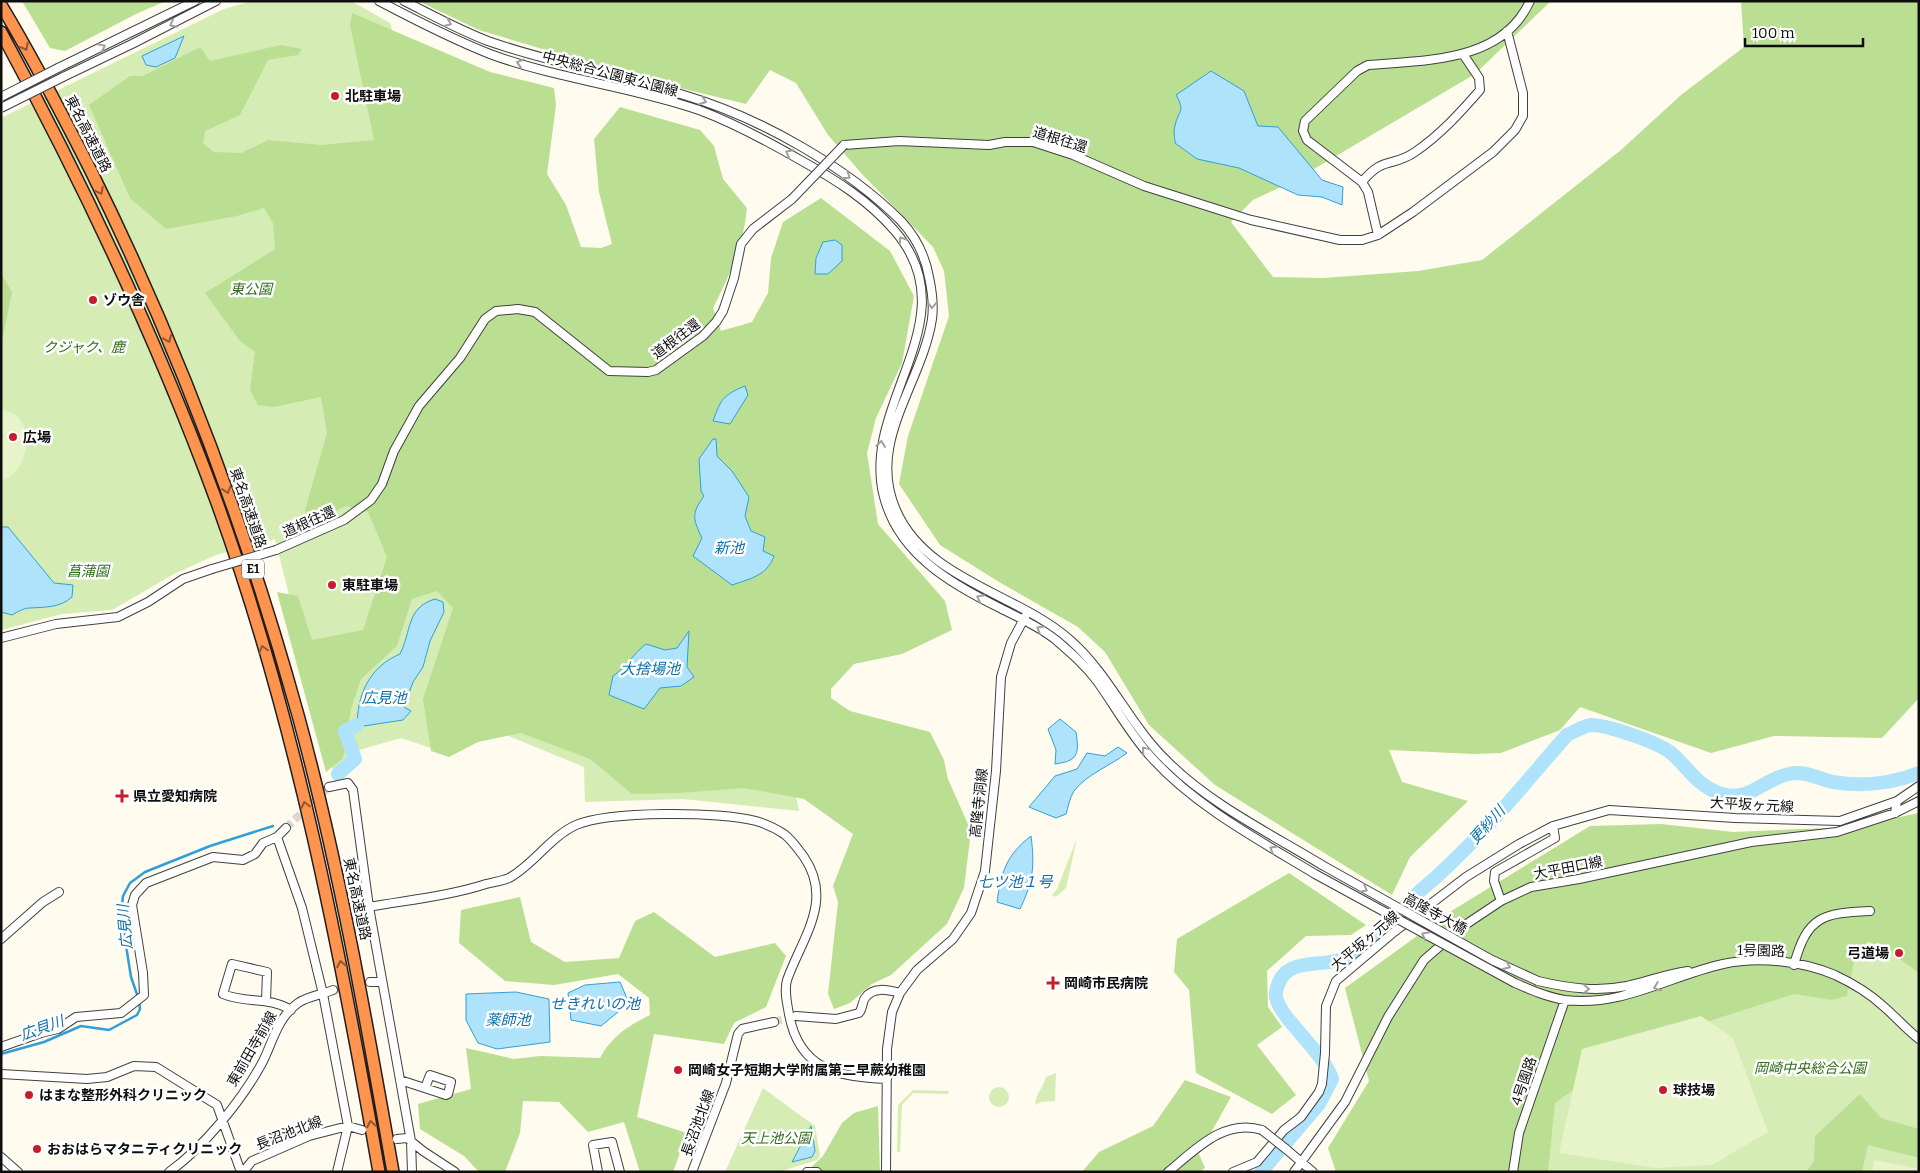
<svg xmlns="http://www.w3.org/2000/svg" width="1920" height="1173" font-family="Bitter,'Noto Sans JP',serif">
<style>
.green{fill:#d5edb5}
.forest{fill:#badf93}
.pitch{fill:#e7f3c8}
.water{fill:#afe3fb;stroke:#319fd7}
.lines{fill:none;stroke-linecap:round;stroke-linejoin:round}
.stream{stroke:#319fd7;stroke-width:2.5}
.river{stroke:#afe3fb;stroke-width:14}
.minor-tunnel{stroke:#dbd7cd;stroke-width:8;stroke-dasharray:8 4;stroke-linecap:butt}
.minor-casing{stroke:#414141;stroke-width:10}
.highway-casing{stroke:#1f1f1f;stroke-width:14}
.minor{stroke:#fff;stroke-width:8}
.highway{stroke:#ff944e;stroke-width:11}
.minor-bridge-casing{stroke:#414141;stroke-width:10;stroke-linecap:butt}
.minor-bridge{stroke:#fff;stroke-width:8}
.oneway{stroke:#9f9f9f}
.oneway2{stroke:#935831}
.poi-dot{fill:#c91b2e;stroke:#fff;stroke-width:2}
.labels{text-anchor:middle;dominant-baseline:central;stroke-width:5;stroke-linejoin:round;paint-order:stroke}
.shield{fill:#fff;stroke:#565656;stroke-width:1}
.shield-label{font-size:12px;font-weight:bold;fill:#0e0e0e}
.street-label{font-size:14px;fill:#0e0e0e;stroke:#fff}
.poi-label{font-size:14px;font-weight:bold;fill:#0e0e0e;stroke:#fff;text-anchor:start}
.park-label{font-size:14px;font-style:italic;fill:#2f6b19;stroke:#fff}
.water-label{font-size:15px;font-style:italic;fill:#0e6fa9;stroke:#fff}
</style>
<rect width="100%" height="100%" fill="#fffbef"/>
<path class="green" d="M252 1H351L390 23 413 96 775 691 799 811 683 799 585 802 584 767 494 730 446 753 401 738 359 750 335 779 275 539 216 555 174 574 112 610 62 614 1 630V118L224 9Z
M1077 838 1066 888 1056 897 1052 895 1057 889Z
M1919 883V1172H1529L1564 1030Z
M1056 1073 1055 1101 1041 1102 1035 1105C1036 1093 1043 1088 1046 1077Z
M989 1097a10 10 0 1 1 20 0a10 10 0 1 1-20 0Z
M763 1088 815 1126 820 1156 817 1160 779 1172H725Z
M913 1090 949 1091 948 1094 913 1093 902 1105 900 1152H897L898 1105Z"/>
<path class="forest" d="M22 1H166L138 13 65 51 50 48Z
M418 1H1551L1475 74 1297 179 1253 200 1231 222 1273 277 1323 278 1418 271 1482 260 1621 150 1681 95 1744 47 1741 1H1919V698L1882 738 1774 736 1711 753 1580 707 1560 730 1501 753 1474 754 1389 750 1402 782 1468 801 1410 857 1392 895 1215 785 1149 725 1105 652 1078 627 999 582 940 545 899 484 908 436 949 316 944 271 933 247 862 174 828 135 796 83 770 70 746 104 643 79 479 30Z
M352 13 490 72 554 88 556 105 547 174 566 205 581 247 601 248 612 244 599 192 594 139 620 107 700 130 714 146 723 179 747 208C744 243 729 277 713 308L721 331 752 322 768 293 771 258 783 222 821 198 890 251 914 296 902 363 876 418 867 453 878 524 945 601 952 630 902 654 854 664 831 689V698L850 711 930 732 944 760 948 779 971 831 964 888 947 924 891 975 872 984 850 1003 834 1009 828 994 838 902 833 886 853 834 804 799 744 788 679 793 632 794 590 759 521 733 478 742 449 757 431 751 423 699 453 608 437 591 412 599 397 646 361 679 351 709 343 758 326 772 277 592 298 596 312 640 363 630 387 557 368 512 346 506 310 523 305 510 327 433 321 397 274 407 258 405 250 390 255 352 240 341 205 293 275 249 273 223 264 208 237 216 166 229 130 198 89 105 130 76H143L200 47 210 61 281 45 302 49 298 55 268 60 240 115 205 131 203 143 214 152 241 153 268 140 321 145 374 140 350 25Z
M1 273 12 292 1 347Z
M1919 813V973L1896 956 1868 941 1855 957 1847 996 1832 1000 1794 994 1640 1043 1555 1103 1548 1172H1336L1328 1148 1369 1081 1345 988 1453 910 1590 826 1661 824 1733 832 1851 827Z
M1289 873 1366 925 1351 935 1306 936 1267 971 1268 1007 1282 1027 1257 1045 1296 1095 1272 1114 1196 1073 1189 990 1174 972 1177 939Z
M520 897 531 942 565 962 619 958 635 921 654 912 715 957 775 943 786 956 766 1007 734 1023 724 1044 654 1034 637 1117 687 1133 673 1172H640L624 1122 588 1132 559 1102 523 1101 520 1133 505 1172H479L464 1156 420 1129 418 1104 471 1089 466 1048 514 1059 540 1056 600 1058C612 1036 628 1026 650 1015L649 998 618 974 554 985 505 981 459 943 461 910Z
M1185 1080 1231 1097 1199 1154 1205 1168 1200 1172H1082L1099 1152 1153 1126Z
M1860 1094 1881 1118 1919 1129V1158L1868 1145 1862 1172H1806L1814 1161 1815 1136Z
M878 1106 880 1172H806L823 1156 842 1123 854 1113Z"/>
<path class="pitch" d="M1 409C6 411 12 412 16 415 35 432 26 474 1 481Z
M1701 1016 1733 1038 1768 1132 1712 1165 1656 1168 1559 1153 1582 1049Z
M1874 1160 1919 1169V1172H1872Z"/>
<path class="water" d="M184 36 175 58 156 67 146 65 142 56Z
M1211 71 1244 91 1258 126 1278 127 1322 180 1343 187 1342 205 1322 197 1298 195 1239 168 1197 159 1175 143C1175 137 1173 131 1175 126 1178 110 1186 112 1176 95Z
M835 240 842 245V261L828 274H815L816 258 823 242Z
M745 386 748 395 730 424 713 421C721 399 723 395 745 386Z
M713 439H716L717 456 732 471 749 497 745 516 751 531 765 537 763 551 774 556C767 576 749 579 732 585L693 556 702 538C693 519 691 514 704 496L701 491 699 459Z
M1 527H8L54 583 73 585 72 597C60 608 45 607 30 608 24 608 17 612 12 615L1 612Z
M435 599 443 602 444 612 430 641 423 667 413 682 404 707 411 711 403 720 357 727C357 695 369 667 400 654 412 630 406 608 435 599Z
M689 631 687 667 694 677 681 686 660 688 644 709 609 695 613 676C628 666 632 655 646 644L665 650 677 648Z
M1060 719 1076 732C1079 753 1079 761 1055 764L1056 750 1048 729Z
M1118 747 1127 753C1110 766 1087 774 1074 791 1070 797 1068 807 1066 814L1056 818 1029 807 1055 776 1077 769 1087 753 1105 756Z
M1031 836C1035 866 1033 882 1020 909L997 902C1001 873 1006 855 1031 836Z
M620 982 629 1003 601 1026 571 1020 568 993 585 985Z
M516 992 549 999 550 1042 497 1049 478 1043 466 1020V994Z
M811 1126 815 1151 812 1157 792 1162Z"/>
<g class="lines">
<path class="stream" d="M1 1054 44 1042 81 1026 109 1030 137 1015 140 1009 139 1000 131 977 121 914 123 896 130 883 145 872 210 846 273 826"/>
<path class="river" d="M338 774 355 759 345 731 357 725
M1261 1172 1319 1104 1332 1079C1324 1051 1273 1013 1276 993 1281 955 1320 968 1343 959 1355 955 1363 949 1372 941 1389 926 1403 908 1419 892 1431 881 1444 871 1455 859 1495 821 1530 777 1567 735 1574 732 1583 726 1591 725 1608 725 1656 742 1670 752 1687 766 1696 785 1719 793 1748 804 1763 779 1789 774 1804 770 1819 779 1833 782 1863 787 1891 784 1919 773"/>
<path class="minor-tunnel" d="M286 828 329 787
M333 990 370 982
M774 1022 794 1016"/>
<g class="minor-casing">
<path id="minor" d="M379 1C415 20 452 39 490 54 557 79 630 86 699 110 734 123 769 142 802 161 836 180 868 200 894 230 972 319 859 403 884 497 899 554 951 584 1000 608 1019 618 1039 626 1056 640 1071 653 1085 665 1097 681 1115 706 1130 734 1151 757 1196 807 1259 840 1315 874
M404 1C432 15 459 30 488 41 553 64 622 75 687 96 760 118 847 167 901 221 916 237 925 255 929 277 932 291 934 305 932 319 922 384 866 442 896 510 926 580 1019 594 1070 640 1110 675 1130 726 1168 762 1210 804 1271 834 1322 865
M58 68 195 1
M63 77 132 44 216 1
M844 145 899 141 989 145 1005 142H1033L1073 155 1144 186 1251 220 1340 240H1362L1378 235 1413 212 1493 152 1515 130 1523 116V93L1507 31
M1362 182C1384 155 1392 168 1415 152 1440 135 1460 113 1480 90L1479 78 1463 54
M1378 235 1368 192 1362 182 1307 140 1303 131 1305 121 1357 71 1368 65C1424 60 1502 63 1530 1
M276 550 344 520 371 500 382 484 394 451 419 406 460 358 485 319 496 311 518 309 535 312 609 371 648 372 656 370 703 336 716 322 723 311 734 278 741 244 753 229 792 199
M1 638 56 624 118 617 148 602 183 579 212 569
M329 787 348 783 353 790 369 907 411 1141 412 1172
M1897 801 1919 786
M286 828 277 837 302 908 323 994 348 1126 337 1172
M1501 901 1494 881 1495 872 1555 838 1553 826
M369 907C408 900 449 896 486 884 493 882 502 881 509 878 533 865 550 837 576 825 609 811 720 811 756 821 766 824 775 828 784 834 792 840 798 849 804 857 834 901 802 938 787 980 784 991 787 1003 789 1014 799 1070 838 1077 887 1079
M1 939 43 902 59 892
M1794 965C1807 916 1823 913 1870 911
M1538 981C1568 988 1597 992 1627 986 1648 981 1667 974 1688 971
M370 982H382
M1515 983C1531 990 1547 997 1565 1000 1623 1007 1669 976 1723 964 1757 956 1803 961 1835 975 1852 983 1869 993 1883 1006 1895 1016 1906 1029 1919 1039
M266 1001 267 972 232 964 223 994C246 1004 269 996 291 1010
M796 1016 836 1019 859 1013C863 1008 862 1002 865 998 873 986 888 990 900 993
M1 1047 41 1033 58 1029 76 1017 121 1013 144 995 143 973 132 905 135 895 146 883 213 857 243 860 255 854 263 843 277 837
M1 1074 87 1079 107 1077 134 1066 156 1067 217 1105 241 1172
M400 1080 446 1095 448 1094 451 1082 430 1075 425 1088
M397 1139 407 1138 423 1151 455 1172
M1286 1149 1313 1172
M1 1157 18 1172
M169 1172C203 1148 241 1101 261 1065 273 1043 276 1019 298 1003 308 996 321 995 333 990
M243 1172 252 1161 309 1136 348 1126 362 1130
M598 1172 593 1145 612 1142 620 1172
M692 1172 726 1083 738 1034 742 1029 774 1022
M807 1172H817
M886 1172 887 1049 892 1012 900 993 917 970 953 939 971 913 985 871 996 771 1001 677 1011 643 1025 617
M1168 1172C1195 1150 1224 1118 1262 1130
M1233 1172 1257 1162 1284 1130 1301 1117 1319 1092 1322 1084 1325 1053 1326 1006 1336 981 1394 932 1466 877 1519 844 1553 826 1609 810 1735 818 1840 821 1897 801 1895 813
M1294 1172 1345 1102 1388 1017 1424 960 1462 927 1501 901 1531 887 1579 879 1751 842 1837 832 1895 813 1919 801
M1513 1172 1519 1133 1565 1000"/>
</g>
<g class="highway-casing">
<path id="highway" d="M1 5C33 58 62 114 90 169 177 344 246 527 298 715 339 865 366 1019 393 1172
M1 32C84 185 156 337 216 500 295 717 339 945 379 1172"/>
</g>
<use href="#minor" class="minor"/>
<use href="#highway" class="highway"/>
<g class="minor-bridge-casing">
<path id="minor-bridge" d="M1 97 58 68
M1 108 63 77
M792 199 844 145
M212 569 276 550
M1322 865 1492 960 1538 981
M1315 874 1515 983
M1262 1130 1286 1149"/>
</g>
<use href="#minor-bridge" class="minor-bridge"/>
</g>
<defs><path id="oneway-chevron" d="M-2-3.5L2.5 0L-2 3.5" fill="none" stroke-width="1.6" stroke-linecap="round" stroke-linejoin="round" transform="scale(1.25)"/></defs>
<g class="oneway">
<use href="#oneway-chevron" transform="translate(448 23) rotate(23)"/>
<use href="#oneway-chevron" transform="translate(173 24) rotate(153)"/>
<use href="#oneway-chevron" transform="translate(102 47) rotate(-26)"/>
<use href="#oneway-chevron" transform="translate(520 63) rotate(-163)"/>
<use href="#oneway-chevron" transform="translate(703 101) rotate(20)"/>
<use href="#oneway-chevron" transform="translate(789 153) rotate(-152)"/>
<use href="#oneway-chevron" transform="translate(847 176) rotate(35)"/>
<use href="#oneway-chevron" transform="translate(902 240) rotate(-123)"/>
<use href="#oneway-chevron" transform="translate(932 305) rotate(92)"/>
<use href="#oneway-chevron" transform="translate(881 444) rotate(-83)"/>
<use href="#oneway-chevron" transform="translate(980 598) rotate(-153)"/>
<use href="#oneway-chevron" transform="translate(1040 629) rotate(-149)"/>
<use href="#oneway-chevron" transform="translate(1145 750) rotate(-130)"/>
<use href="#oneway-chevron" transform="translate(1273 849) rotate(-149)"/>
<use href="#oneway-chevron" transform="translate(1364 889) rotate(29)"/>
<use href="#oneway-chevron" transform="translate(1425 935) rotate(-151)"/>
<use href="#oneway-chevron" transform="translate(1507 966) rotate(24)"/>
<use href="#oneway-chevron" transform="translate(1657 987) rotate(159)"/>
<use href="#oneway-chevron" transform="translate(1586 989) rotate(1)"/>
</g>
<g class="oneway2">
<use href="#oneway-chevron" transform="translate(25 47) rotate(61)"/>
<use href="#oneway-chevron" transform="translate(100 191) rotate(63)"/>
<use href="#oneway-chevron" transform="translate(168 339) rotate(67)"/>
<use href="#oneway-chevron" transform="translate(227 490) rotate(71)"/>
<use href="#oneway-chevron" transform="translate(263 649) rotate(-106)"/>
<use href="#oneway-chevron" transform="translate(305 805) rotate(-103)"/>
<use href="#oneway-chevron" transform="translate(341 964) rotate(-101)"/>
<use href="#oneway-chevron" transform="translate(371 1124) rotate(-100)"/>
</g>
<g class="poi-dot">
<circle cx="335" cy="96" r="5"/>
<circle cx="93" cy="300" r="5"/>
<circle cx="13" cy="437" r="5"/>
<circle cx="332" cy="585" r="5"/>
<path d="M119.5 788.5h5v5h5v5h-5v5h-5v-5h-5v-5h5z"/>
<circle cx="1899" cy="953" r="5"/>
<path d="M1050.5 975.5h5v5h5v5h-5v5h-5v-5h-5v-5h5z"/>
<circle cx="678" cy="1070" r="5"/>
<circle cx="1663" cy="1090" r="5"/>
<circle cx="29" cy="1095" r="5"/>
<circle cx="37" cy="1149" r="5"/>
</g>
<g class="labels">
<rect class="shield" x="242" y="559.5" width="22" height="19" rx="4"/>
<g class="shield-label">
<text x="253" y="569">E1</text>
</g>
<g class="street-label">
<text transform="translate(610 74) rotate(15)">中央総合公園東公園線</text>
<text transform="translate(88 134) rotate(63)">東名高速道路</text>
<text transform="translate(1060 140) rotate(17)">道根往還</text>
<text transform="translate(676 339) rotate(-37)">道根往還</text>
<text transform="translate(248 508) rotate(71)">東名高速道路</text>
<text transform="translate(309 522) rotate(-24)">道根往還</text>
<text transform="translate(979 803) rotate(-84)">高隆寺洞線</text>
<text transform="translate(1752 805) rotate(3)">大平坂ヶ元線</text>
<text transform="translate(1568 868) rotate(-11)">大平田口線</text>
<text transform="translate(357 899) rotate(78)">東名高速道路</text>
<text transform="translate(1435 914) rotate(29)">高隆寺大橋</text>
<text transform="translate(1365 941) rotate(-40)">大平坂ヶ元線</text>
<text transform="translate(1761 951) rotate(2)">1号園路</text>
<text transform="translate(252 1049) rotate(-60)">東前田寺前線</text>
<text transform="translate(1524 1081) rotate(-71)">4号園路</text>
<text transform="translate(698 1123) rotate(-70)">長沼池北線</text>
<text transform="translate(289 1133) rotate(-21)">長沼池北線</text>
</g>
<g class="poi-label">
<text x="345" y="96">北駐車場</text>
<text x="103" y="300">ゾウ舎</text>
<text x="23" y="437">広場</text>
<text x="342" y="585">東駐車場</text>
<text x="133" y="796">県立愛知病院</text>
<text x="1889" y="953" text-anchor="end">弓道場</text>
<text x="1064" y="983">岡崎市民病院</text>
<text x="688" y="1070">岡崎女子短期大学附属第二早蕨幼稚園</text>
<text x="1673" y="1090">球技場</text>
<text x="39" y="1095">はまな整形外科クリニック</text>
<text x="47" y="1149">おおはらマタニティクリニック</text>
</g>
<g class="park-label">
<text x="251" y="289">東公園</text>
<text x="84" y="347">クジャク、鹿</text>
<text x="88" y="571">菖蒲園</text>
<text x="1810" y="1068">岡崎中央総合公園</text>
<text x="776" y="1138">天上池公園</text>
</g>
<g class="water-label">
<text x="729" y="548">新池</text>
<text x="650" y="669">大捨場池</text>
<text x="384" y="698">広見池</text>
<text transform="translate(1487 825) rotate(-48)">更紗川</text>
<text x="1015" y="882">七ツ池１号</text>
<text transform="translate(125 927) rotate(-95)">広見川</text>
<text x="595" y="1004">せきれいの池</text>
<text x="508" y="1020">薬師池</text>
<text transform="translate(42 1028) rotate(-20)">広貝川</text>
</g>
</g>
<rect width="1920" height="1173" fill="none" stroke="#0e0e0e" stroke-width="5"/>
<path d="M1745 38v8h118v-8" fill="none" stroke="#0e0e0e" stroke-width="2.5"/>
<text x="1752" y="38" font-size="15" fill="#0e0e0e" stroke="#ffffff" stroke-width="4" paint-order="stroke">100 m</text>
</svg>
